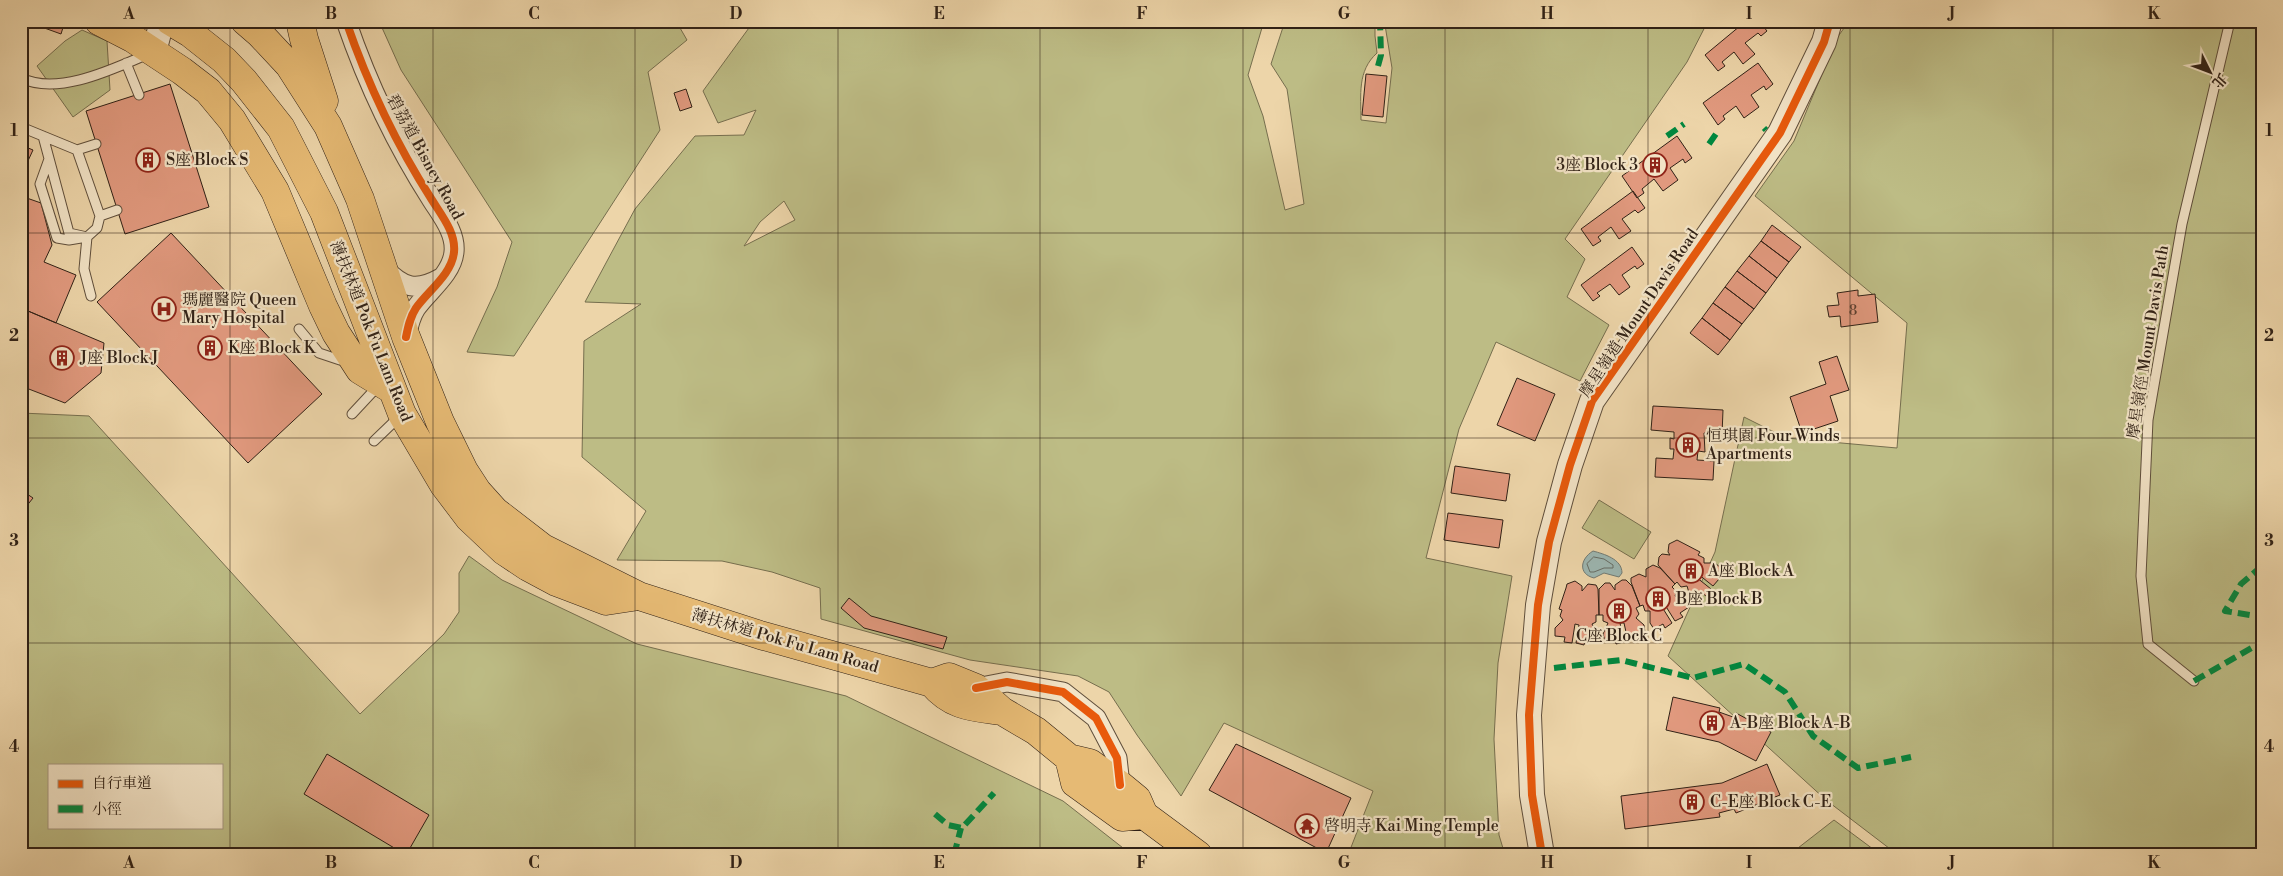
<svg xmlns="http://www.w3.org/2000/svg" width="2283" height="876" font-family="'Libre Bodoni','Noto Serif TC',serif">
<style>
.green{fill:#bdbc85;stroke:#766e4e;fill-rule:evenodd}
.water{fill:#9cb6b1;stroke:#717a73}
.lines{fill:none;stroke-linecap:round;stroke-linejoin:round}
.shore{stroke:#666c64;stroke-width:1}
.building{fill:#e1997e;stroke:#302116}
.service-casing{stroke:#5f4e3b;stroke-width:11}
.minor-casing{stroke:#5f4e3b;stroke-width:21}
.tertiary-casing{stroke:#5f4e3b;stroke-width:26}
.primary-casing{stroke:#302116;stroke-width:29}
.service{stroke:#f3e4c7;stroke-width:9}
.minor{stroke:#f3e4c7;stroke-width:19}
.tertiary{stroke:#f3e4c7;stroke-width:24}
.primary{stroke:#e6ba74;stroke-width:28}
.quiet{stroke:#00873e;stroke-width:6;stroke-dasharray:12 6;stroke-linecap:butt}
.cycleway-casing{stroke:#f3e4c7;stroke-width:11}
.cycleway{stroke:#e8590c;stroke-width:8}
.grid{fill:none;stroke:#302116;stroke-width:1;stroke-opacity:0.55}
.labels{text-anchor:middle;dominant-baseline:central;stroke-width:4.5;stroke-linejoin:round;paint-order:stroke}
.number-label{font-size:14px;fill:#5c3f30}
.street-label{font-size:16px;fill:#302116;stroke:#f3e4c7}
.poi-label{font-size:16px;fill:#302116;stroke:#f3e4c7;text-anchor:start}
.neatline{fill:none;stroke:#302116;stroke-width:2}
.grid-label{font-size:16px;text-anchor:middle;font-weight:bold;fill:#302116}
</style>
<rect width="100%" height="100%" fill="#edd5a9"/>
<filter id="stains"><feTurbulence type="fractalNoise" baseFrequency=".004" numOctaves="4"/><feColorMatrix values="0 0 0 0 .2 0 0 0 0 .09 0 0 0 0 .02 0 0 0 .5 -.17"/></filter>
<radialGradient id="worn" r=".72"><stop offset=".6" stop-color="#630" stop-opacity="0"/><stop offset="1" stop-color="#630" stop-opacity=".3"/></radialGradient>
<path class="green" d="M379 21H676L687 40 648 72 660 130 514 356 467 352 497 287 512 242 401 70Z
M754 21H1264L1248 75 1263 116 1285 210 1304 204 1287 89 1271 64 1285 21H1375V36L1377 53C1357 71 1361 95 1361 120L1386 123 1392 68 1385 25 1386 21H1708L1687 62 1565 239 1585 259 1567 297 1609 325 1580 381 1496 342 1459 429 1426 558 1512 576 1498 663 1494 739 1499 835 1505 855H1348L1373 791 1224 723 1181 796 1137 735 1109 692 1078 676 970 660 821 619 820 588 772 572 722 561 617 560 646 511 582 457 584 341 641 304 585 302 635 209 695 136 744 135 756 110 718 123 703 91ZM784 201 795 220 744 246 760 222Z
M1849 21H2262V855H1898L1826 800 1668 656 1715 552 1744 417 1786 438 1897 448 1907 323 1755 196 1794 141 1837 38Z
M82 30 107 41 110 90 73 117 37 66 65 41Z
M21 413 89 416 360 714 444 634 459 612V573L469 556 502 580 637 644 846 696 1063 801 1132 855H21ZM49 765H221V827H49Z
M1599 500 1651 532 1634 559 1582 528Z
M1834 820 1881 855H1789Z"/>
<path class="water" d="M1593 551C1604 554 1622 559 1622 573L1619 577 1604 573 1594 578C1578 574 1580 559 1593 551Z"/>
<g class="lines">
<path class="shore" d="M1594 557 1604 559 1613 565V568H1604L1594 572H1590L1587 564Z"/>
</g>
<path class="building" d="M25 21H65L61 34Z
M1746 21H1759L1767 31 1761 36 1758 33 1745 43 1755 54 1743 64 1734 52 1722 62 1725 66 1718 71 1705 55Z
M1758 63 1773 84 1766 90 1764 86 1751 95 1759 107 1744 118 1736 106 1723 116 1725 119 1718 125 1703 103Z
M1366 74 1387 76 1383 117 1362 115Z
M170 84 209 207 125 234 86 111Z
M686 89 692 107 680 111 674 93Z
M1677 136 1692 158 1685 163 1683 159 1670 168 1678 180 1663 191 1654 179 1642 189 1644 193 1637 198 1622 176Z
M21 145 33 150 21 176Z
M1633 191 1645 208 1638 213 1635 210 1622 219 1631 231 1619 239 1611 227 1598 237 1601 241 1593 246 1581 229Z
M21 196 41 203 52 245 44 262 76 275 56 323 21 308Z
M1772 225 1801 247 1789 262 1761 241Z
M171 233 322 394 248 463 97 302Z
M1761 241 1789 262 1777 278 1749 256Z
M1632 247 1644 264 1637 269 1635 266 1622 275 1630 287 1619 295 1610 284 1597 293 1600 296 1593 301 1581 285Z
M1749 256 1777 278 1766 293 1737 271Z
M1737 271 1766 293 1754 309 1725 287Z
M1725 287 1754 309 1742 324 1713 303Z
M1858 290V296L1875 294 1878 322 1841 327 1840 316 1829 317 1827 306 1839 305 1837 293Z
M1713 303 1742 324 1730 340 1702 318Z
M21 308 104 343 101 373 65 403 21 386Z
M1702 318 1730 340 1718 355 1690 333Z
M1837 356 1849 390 1830 396 1838 421 1802 433 1790 397 1826 384 1819 362Z
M1517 378 1555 394 1535 441 1497 425Z
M1653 406 1723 410 1722 435 1704 433 1705 452 1698 451 1697 460 1714 461 1713 480 1655 477 1656 458 1673 459 1674 449H1670V438L1674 439V432L1651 430Z
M1455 466 1510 474 1506 501 1451 493Z
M21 490 33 498 21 513Z
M1448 513 1503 520 1499 548 1444 540Z
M1677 540 1700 552 1698 555 1704 558V563H1715L1721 568 1715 576 1719 579 1713 586 1698 574 1696 577 1711 589 1706 596 1702 593 1696 601 1690 596 1687 586 1681 587 1677 582 1675 584 1658 565 1659 557 1662 554 1670 555 1668 552 1669 544Z
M1653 565 1660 568 1675 584 1672 587 1677 592 1675 596 1685 601 1689 607 1680 613 1683 617 1675 621 1665 605 1662 607 1672 623 1665 628 1663 624 1654 629 1650 623V611H1645L1643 605 1640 606 1631 582V578L1639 574 1646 577V569Z
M1622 580H1626L1632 586 1640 606 1636 608 1639 614 1636 618 1644 625 1645 633 1635 635 1636 639 1628 641 1624 623H1620L1624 642 1616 644 1615 639 1605 641 1603 634 1608 623 1603 621V615H1599V589L1605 583H1610L1615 590V585Z
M1575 581 1582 586V591L1588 584 1596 585 1598 589 1599 615H1596V622L1592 624 1597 634 1595 642 1585 640 1584 645 1576 643 1579 625 1575 624 1572 643 1564 642 1565 637 1555 636V628L1563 620 1560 616 1562 610 1559 609 1566 588 1567 584Z
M849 598 871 616 947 637 943 649 864 628 841 608Z
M1673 697 1720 708 1719 712 1733 717 1736 713 1771 732 1756 761 1719 742 1666 730Z
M1236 744 1351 798 1326 853 1209 790Z
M327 754 429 815 406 855 304 794Z
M1767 764 1780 795 1736 813 1734 809 1719 813 1720 817 1625 829 1621 796 1722 783Z"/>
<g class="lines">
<g class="service-casing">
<path id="service" d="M126 63 139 95
M21 78C58 96 113 69 148 54
M21 127 77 150 96 144
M43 136 69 233 87 237 97 228 100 216 77 150
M49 159 40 184 57 238 69 240 87 237 84 269 91 296
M100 216 117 210
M299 329 319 353 340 360 347 355
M352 414 379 385
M374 441 400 416
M2194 681 2148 644 2141 576 2148 420 2182 224 2230 21"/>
</g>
<g class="minor-casing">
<path id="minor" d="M346 21C368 85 396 144 432 200 442 216 456 233 454 252 452 274 428 291 416 308 410 317 408 327 406 337
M384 268C403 288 416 292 441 278
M976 688 1007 682 1063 692 1096 718 1117 758 1120 785"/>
</g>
<g class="tertiary-casing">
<path id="tertiary" d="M154 52 162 21
M1542 855 1532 795 1529 715 1538 605 1549 542 1570 465 1592 401 1780 133 1824 42 1830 21"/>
</g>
<g class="primary-casing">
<path id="primary" d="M99 21 132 38 182 71 208 91 232 120 275 191 323 306 336 333 360 370 391 389
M170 21 190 33 224 60 244 81 281 128 324 212 402 414 444 485 469 518 504 551 528 567 556 582 606 601 639 596
M245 21 260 34 289 65 328 126 360 199 406 337 440 422 464 471 477 491 495 511 543 548 639 596 760 635 932 683 949 677 976 688 1002 711 1036 731 1069 758 1090 763 1120 785 1137 799 1144 815 1198 855
M300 21 304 39 324 101
M932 683C952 707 973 707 1002 711
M1069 758 1075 783 1122 817 1144 815"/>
</g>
<use href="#service" class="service"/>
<use href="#minor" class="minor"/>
<use href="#tertiary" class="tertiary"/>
<use href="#primary" class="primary"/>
<path class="quiet" d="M1761 21V22
M1378 66 1381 55 1380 21
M1764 128 1766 130
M1667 136 1684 124
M1709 144 1718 131
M2262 566 2241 584 2225 611 2262 617
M1554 668 1621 660 1693 678 1744 664 1785 692 1813 736 1858 768 1911 757
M2194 681 2262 642
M935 814 948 825 962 828 994 793
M954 855 961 828"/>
<g class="cycleway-casing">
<path id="cycleway" d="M346 21C368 85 396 144 432 200 442 216 456 233 454 252 452 274 428 291 416 308 410 317 408 327 406 337
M976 688 1007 682 1063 692 1096 718 1117 758 1120 785
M1542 855 1532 795 1529 715 1538 605 1549 542 1570 465 1592 401 1780 133 1824 42 1830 21"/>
</g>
<use href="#cycleway" class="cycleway"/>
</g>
<path class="grid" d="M230 21V855M433 21V855M635 21V855M838 21V855M1040 21V855M1243 21V855M1445 21V855M1648 21V855M1850 21V855M2053 21V855M21 233H2262M21 438H2262M21 643H2262"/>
<defs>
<g id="building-ring" transform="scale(1.25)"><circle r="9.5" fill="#f3e4c7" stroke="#8f2418" stroke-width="1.5"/><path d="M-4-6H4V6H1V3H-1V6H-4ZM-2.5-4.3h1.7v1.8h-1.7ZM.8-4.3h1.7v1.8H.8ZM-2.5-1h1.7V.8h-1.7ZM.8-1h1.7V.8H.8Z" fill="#8f2418"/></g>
<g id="hospital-ring" transform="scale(1.25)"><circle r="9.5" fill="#f3e4c7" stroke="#8f2418" stroke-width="1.5"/><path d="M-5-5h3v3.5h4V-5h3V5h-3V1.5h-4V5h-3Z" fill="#8f2418"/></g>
<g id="temple-ring" transform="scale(1.25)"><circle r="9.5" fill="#f3e4c7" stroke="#8f2418" stroke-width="1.5"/><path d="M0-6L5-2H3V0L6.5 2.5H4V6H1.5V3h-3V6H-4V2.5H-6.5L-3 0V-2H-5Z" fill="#8f2418"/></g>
</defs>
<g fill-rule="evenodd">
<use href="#building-ring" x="148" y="160"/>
<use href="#building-ring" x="1655" y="165"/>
<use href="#hospital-ring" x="164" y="309"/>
<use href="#building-ring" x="210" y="348"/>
<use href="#building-ring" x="62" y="358"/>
<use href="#building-ring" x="1688" y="445"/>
<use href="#building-ring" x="1691" y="571"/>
<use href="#building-ring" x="1658" y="599"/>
<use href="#building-ring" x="1619" y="611"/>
<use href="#building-ring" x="1712" y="723"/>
<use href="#building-ring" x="1692" y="802"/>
<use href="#temple-ring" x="1307" y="826"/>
</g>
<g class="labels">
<g class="number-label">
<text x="1853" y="311">8</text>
</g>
<g class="street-label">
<text transform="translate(425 157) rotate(61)">碧荔道 Bisney Road</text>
<text transform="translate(1639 313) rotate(-56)">摩星嶺道 Mount Davis Road</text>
<text transform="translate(371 331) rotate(68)">薄扶林道 Pok Fu Lam Road</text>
<text transform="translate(2148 342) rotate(-81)">摩星嶺徑 Mount Davis Path</text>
<text transform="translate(785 641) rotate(16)">薄扶林道 Pok Fu Lam Road</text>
</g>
<g class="poi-label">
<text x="166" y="160">S座 Block S</text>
<text x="1638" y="165" text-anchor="end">3座 Block 3</text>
<text x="182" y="300">瑪麗醫院 Queen<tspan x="182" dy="18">Mary Hospital</tspan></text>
<text x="228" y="348">K座 Block K</text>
<text x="80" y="358">J座 Block J</text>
<text x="1706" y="436">恒琪園 Four Winds<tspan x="1706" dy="18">Apartments</tspan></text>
<text x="1708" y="571">A座 Block A</text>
<text x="1676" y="599">B座 Block B</text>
<text x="1619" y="636" text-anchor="middle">C座 Block C</text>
<text x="1730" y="723">A-B座 Block A-B</text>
<text x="1710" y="802">C-E座 Block C-E</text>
<text x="1324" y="826">啓明寺 Kai Ming Temple</text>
</g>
</g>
<rect width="2283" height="876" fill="none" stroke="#edd5a9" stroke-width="55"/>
<rect x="48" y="764" width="175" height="65" fill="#f3e4c7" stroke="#a59680"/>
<rect x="58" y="780" width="25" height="8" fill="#e8590c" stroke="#a59680"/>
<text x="92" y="788" font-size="15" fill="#302116">自行車道</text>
<rect x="58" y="805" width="25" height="8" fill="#00873e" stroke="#a59680"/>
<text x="92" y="814" font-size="15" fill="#302116">小徑</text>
<g transform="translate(2210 72) rotate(132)" stroke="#f3e4c7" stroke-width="4" paint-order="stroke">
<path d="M0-4L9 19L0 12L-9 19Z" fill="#302116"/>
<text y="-8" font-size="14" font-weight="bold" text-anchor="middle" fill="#302116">北</text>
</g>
<rect x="28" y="28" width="2228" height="820" class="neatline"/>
<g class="grid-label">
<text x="129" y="19">A</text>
<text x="331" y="19">B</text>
<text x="534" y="19">C</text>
<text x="736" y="19">D</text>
<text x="939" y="19">E</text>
<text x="1142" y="19">F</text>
<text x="1344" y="19">G</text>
<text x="1547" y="19">H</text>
<text x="1749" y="19">I</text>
<text x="1952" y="19">J</text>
<text x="2154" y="19">K</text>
<text x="14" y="136">1</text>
<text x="2269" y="136">1</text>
<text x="14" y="341">2</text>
<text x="2269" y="341">2</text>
<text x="14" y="546">3</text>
<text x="2269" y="546">3</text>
<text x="14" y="752">4</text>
<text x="2269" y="752">4</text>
<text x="129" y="868">A</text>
<text x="331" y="868">B</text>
<text x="534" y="868">C</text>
<text x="736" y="868">D</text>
<text x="939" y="868">E</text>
<text x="1142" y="868">F</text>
<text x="1344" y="868">G</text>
<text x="1547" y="868">H</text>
<text x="1749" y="868">I</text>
<text x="1952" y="868">J</text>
<text x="2154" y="868">K</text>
</g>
<rect width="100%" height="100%" filter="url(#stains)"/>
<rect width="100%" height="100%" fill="url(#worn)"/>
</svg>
